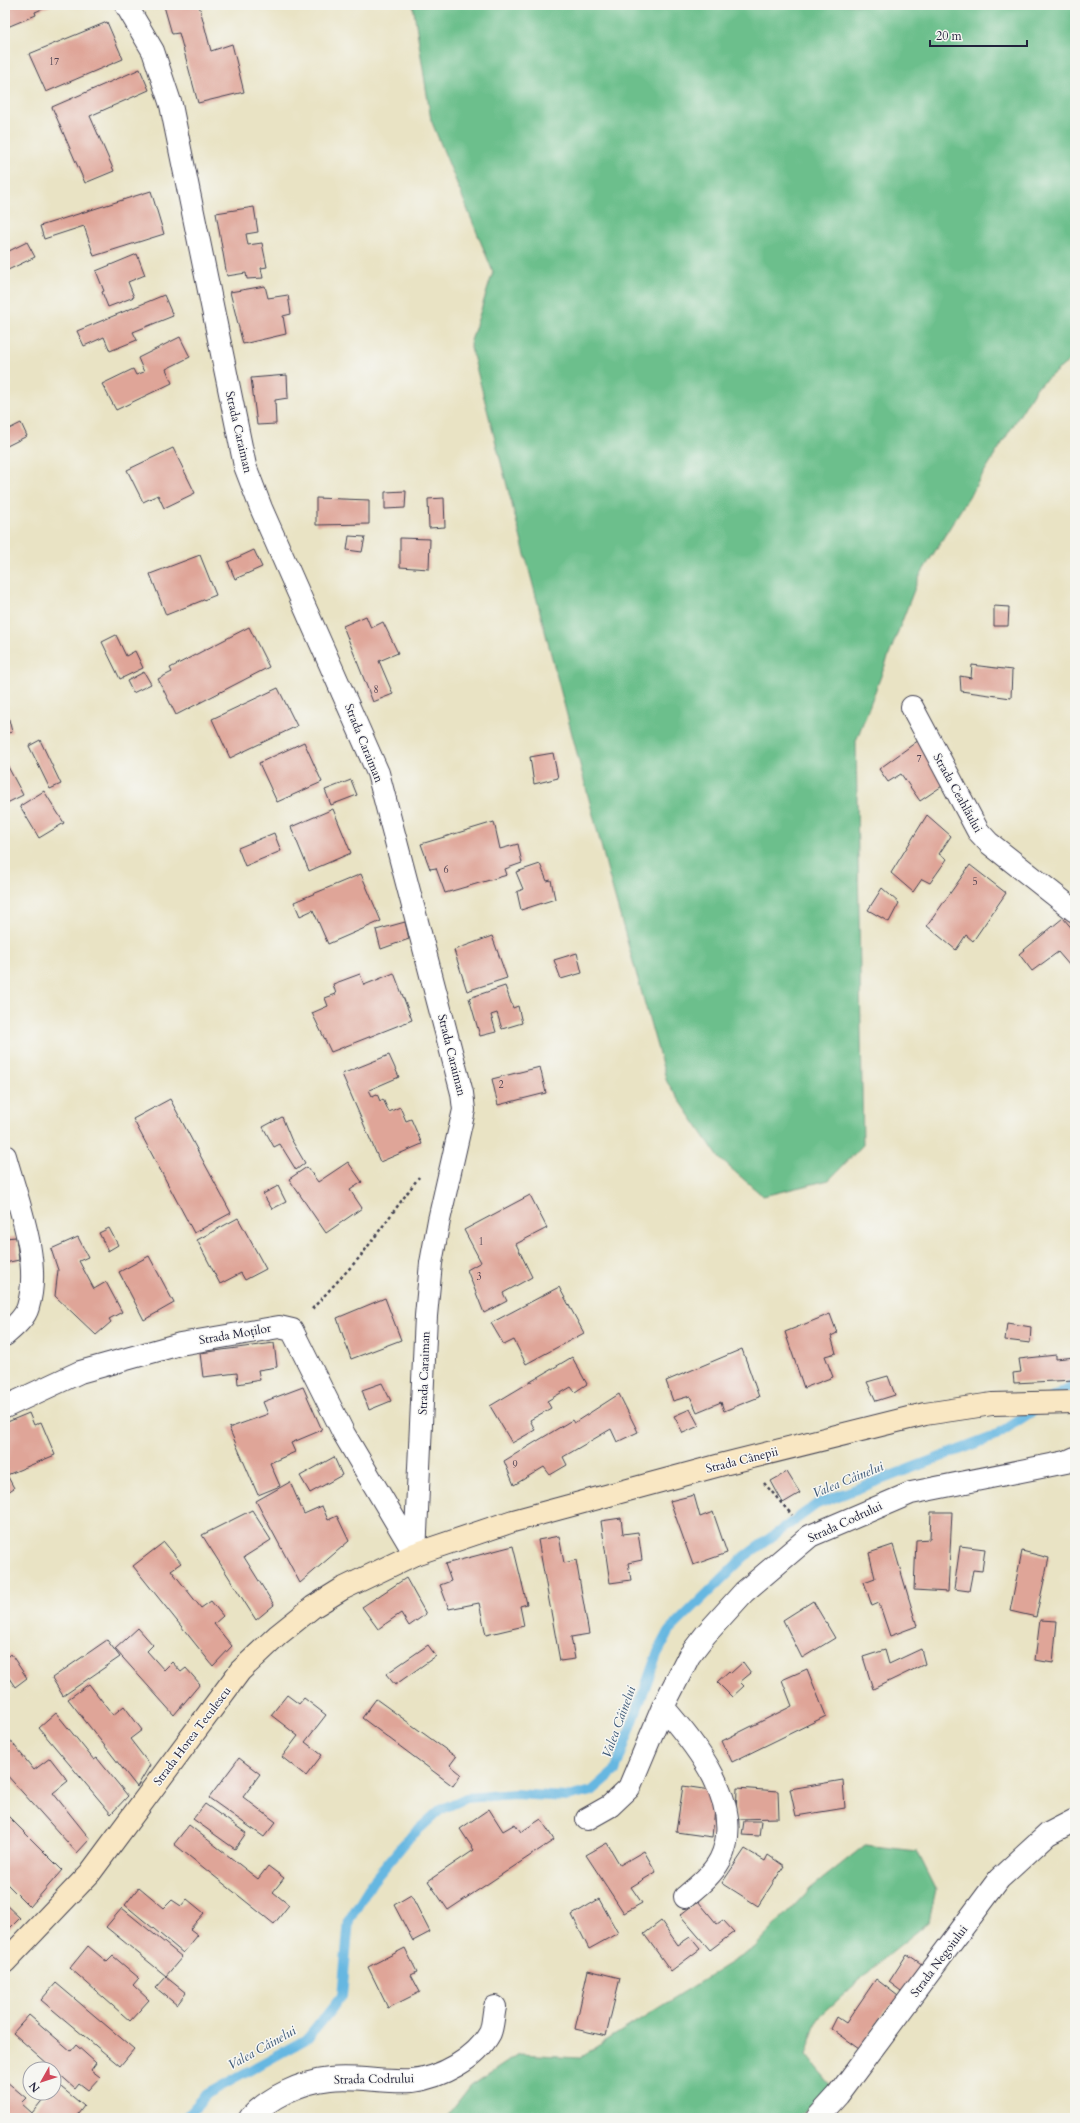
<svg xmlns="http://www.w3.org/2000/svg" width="1080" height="2123" font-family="Cardo,serif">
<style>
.forest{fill:#6cbf8c;stroke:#477064}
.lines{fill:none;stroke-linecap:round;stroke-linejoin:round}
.stream{stroke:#66b7e1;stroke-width:10}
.building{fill:#dfa598}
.street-casing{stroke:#403f50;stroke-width:24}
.secondary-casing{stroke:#403f50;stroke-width:24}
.path{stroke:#403f50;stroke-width:2.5;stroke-dasharray:3 3;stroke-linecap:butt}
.street{stroke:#fff;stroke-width:22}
.secondary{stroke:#f9e7c3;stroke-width:22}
.labels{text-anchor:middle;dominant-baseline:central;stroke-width:3;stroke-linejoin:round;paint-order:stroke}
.number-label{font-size:10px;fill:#514352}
.street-label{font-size:12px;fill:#22223b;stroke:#f6f6f2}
.water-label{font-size:13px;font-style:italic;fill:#3a5675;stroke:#f6f6f2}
</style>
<rect width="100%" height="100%" fill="#f6f6f2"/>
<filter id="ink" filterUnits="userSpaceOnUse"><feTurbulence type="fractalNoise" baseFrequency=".025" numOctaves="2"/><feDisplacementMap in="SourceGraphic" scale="8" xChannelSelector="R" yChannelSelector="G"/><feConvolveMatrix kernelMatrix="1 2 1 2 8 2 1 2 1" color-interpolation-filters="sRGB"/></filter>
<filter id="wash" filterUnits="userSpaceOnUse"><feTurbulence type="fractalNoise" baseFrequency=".012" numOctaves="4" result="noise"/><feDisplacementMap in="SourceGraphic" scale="16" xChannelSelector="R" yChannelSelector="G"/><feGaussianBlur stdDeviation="0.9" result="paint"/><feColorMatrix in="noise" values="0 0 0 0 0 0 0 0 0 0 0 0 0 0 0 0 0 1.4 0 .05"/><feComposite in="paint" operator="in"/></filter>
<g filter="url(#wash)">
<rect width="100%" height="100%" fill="#e9e3c4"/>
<path class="forest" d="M413 5H1075V356L1037 387 919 577 856 741 863 1145 829 1180 763 1196 720 1159 667 1082 613 891 470 344 493 272 431 120Z
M865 1845 917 1851 936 1889 929 1922 884 1958 818 2018 806 2055 830 2084 797 2118H446L471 2086 519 2054 580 2057 754 1948 810 1889Z"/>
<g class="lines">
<path class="stream" d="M1052 1398 1070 1387H1075
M185 2118 207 2094 308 2038 342 1996 349 1920 373 1881 408 1839 440 1810 466 1798 514 1794 567 1797 592 1791 615 1771 657 1654 670 1630 744 1557 817 1504 993 1437 1039 1407"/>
</g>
<g id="blocks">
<path class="building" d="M5 5H52L35 12 36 15 5 28Z
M168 5H199L211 51 232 44 244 92 198 103 179 33 172 34 164 6Z
M107 22 123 59 46 92 29 54Z
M140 69 149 90 90 116 114 171 85 183 52 107Z
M151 191 164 234 94 256 84 226 44 239 40 226Z
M254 207 258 232 246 234 248 245 262 243 267 267 261 268 263 278 247 279 246 273 227 276 216 213Z
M27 242 35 257 8 270 5 263V253Z
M137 254 145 275 128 282 134 297 108 307 102 292 104 291 96 271Z
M265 286 268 298 288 295 291 314 283 316 286 334 243 344 230 292Z
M164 295 173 316 133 332 137 340 110 351 104 337 84 346 77 331Z
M180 337 190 357 166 369 172 383 116 410 102 384 133 369 136 375 144 372 138 358Z
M287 375 288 398 275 400 276 424 257 425 251 378Z
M21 423 27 436 5 447V431Z
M173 448 195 493 164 508 158 495 143 502 127 470Z
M406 491 405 508 385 509V492Z
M316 498 369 500V524L316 525Z
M444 498 445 527 429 528 428 499Z
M349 536 365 537 362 552 347 550Z
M400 538 430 539 429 569 400 567Z
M254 550 262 567 235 579 228 562Z
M200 555 216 595 166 615 150 574Z
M994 606 1009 607 1008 626H994Z
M366 616 371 628 383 622 398 653 379 661 393 694 373 702 343 626Z
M249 627 269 667 176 715 158 679 172 672 170 668Z
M116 635 126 656 135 651 143 668 120 679 102 642Z
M972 665 1012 670 1011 698 961 691 960 676 971 678Z
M144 672 151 684 133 693 127 681Z
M278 688 297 726 230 758 212 719Z
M6 707 12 732 5 734V708Z
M40 740 61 784 50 789 29 746Z
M919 740 948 782 920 801 901 774 888 782 879 769Z
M304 742 322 782 277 802 259 763Z
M553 753 558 778 534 784 530 757Z
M5 761 23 795 5 804Z
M351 780 357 795 331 805 325 790Z
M44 791 64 823 39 838 20 806Z
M333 809 351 853 309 871 291 827Z
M927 815 951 836 939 854 947 859 930 883 922 879 913 892 891 873Z
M494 822 500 849 518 844 522 863 505 869 507 875 445 893 436 868 430 869 421 844Z
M274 833 281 851 245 866 238 848Z
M540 864 547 881 551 880 555 899 521 910 517 892 523 889 516 872Z
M970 865 1006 893 973 941 966 935 956 950 927 926Z
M361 874 381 921 328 944 313 910 300 916 294 902Z
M882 888 899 903 889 922 868 910Z
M1063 918 1075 932V962L1070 966 1058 952 1032 971 1019 954Z
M405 922 409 939 381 949 376 930Z
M492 936 507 978 467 991 454 950Z
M577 953 582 973 561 979 554 960Z
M394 973 412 1020 331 1052 312 1013 328 1006 325 998 336 994 333 984 360 974 364 985Z
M505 986 513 1008 518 1006 522 1023 502 1029 497 1013 491 1015 496 1032 480 1036 469 998Z
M389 1055 399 1077 369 1090 372 1096 377 1094 380 1101 383 1099 389 1112 400 1107 406 1121 411 1119 422 1144 380 1162 342 1074Z
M540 1067 546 1093 498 1105 492 1079Z
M170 1099 231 1213 194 1233 133 1119Z
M282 1117 291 1139 305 1163 296 1170 280 1144 274 1147 263 1127Z
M348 1162 362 1182 350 1190 362 1208 326 1233 289 1179 307 1167 318 1182Z
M278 1186 286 1202 272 1209 263 1194Z
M530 1195 547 1228 516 1244 532 1277 503 1293 507 1301 484 1313 467 1270 481 1262 464 1230Z
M238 1218 266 1269 245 1280 241 1273 220 1284 197 1240Z
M109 1228 118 1245 108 1251 99 1233Z
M16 1237 19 1260 5 1263V1238Z
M78 1237 88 1257 79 1261 94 1289 106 1282 122 1312 109 1319 111 1322 96 1335 55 1296 58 1270 51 1249Z
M149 1256 174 1303 144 1320 119 1272Z
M559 1287 584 1333 526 1364 514 1340 504 1345 491 1323Z
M385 1298 401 1340 351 1359 337 1318Z
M830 1314 837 1333 831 1336 836 1353 825 1356 833 1377 804 1388 785 1332Z
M1007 1323 1031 1327 1030 1343 1005 1340Z
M274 1343 277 1367 258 1370 260 1380 238 1384 237 1373 203 1377 200 1353Z
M742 1349 759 1397 724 1411 721 1402 697 1412 690 1396 673 1401 666 1381Z
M1056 1355V1359L1075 1357V1380L1014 1383 1013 1373 1021 1372 1019 1359Z
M572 1357 587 1384 575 1392 571 1387 547 1401 551 1408 530 1420 535 1430 512 1443 490 1406Z
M888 1376 895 1395 876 1401 867 1382Z
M382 1383 391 1401 369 1410 362 1390Z
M303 1387 322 1430 291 1443 295 1452 270 1463 280 1486 258 1495 229 1428 268 1414 263 1402Z
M619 1394 638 1432 617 1442 611 1429 563 1457 567 1465 550 1475 544 1467 514 1485 504 1461 572 1420 574 1423Z
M690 1409 699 1426 683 1433 674 1416Z
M29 1413 34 1425 41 1422 55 1455 7 1475 14 1488 5 1494V1423Z
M334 1457 342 1475 310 1493 300 1476Z
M787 1472 800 1493 783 1503 771 1481Z
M290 1482 304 1514 322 1506 328 1520 337 1516 349 1541 300 1583 256 1501Z
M694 1495 700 1517 713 1512 727 1553 693 1565 670 1501Z
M252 1510 271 1540 244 1557 274 1605 256 1620 202 1535Z
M931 1512H952L948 1592 914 1590 916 1540 930 1539Z
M621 1518 623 1534 638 1532 642 1560 628 1563 631 1580 610 1583 601 1521Z
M559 1536 564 1563 576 1560 589 1634 571 1637 575 1659 560 1661 538 1540Z
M164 1542 181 1563 171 1570 201 1608 211 1601 223 1616 214 1624 232 1646 213 1666 133 1566Z
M893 1545 917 1626 890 1636 879 1603 872 1606 864 1582 875 1578 869 1553Z
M513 1546 527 1604 520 1606 524 1626 486 1635 479 1603 449 1609 440 1585 451 1581 445 1564Z
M960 1546 985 1549 982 1571 973 1570 969 1591 954 1589Z
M1022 1551 1049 1558 1036 1617 1010 1611Z
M406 1578 426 1614 409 1626 401 1613 378 1629 362 1607Z
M813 1601 835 1638 802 1658 783 1620Z
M1040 1620 1057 1621 1053 1663 1035 1660Z
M138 1628 153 1645 147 1651 164 1670 172 1662 181 1672 186 1668 200 1684 174 1715 115 1649Z
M107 1640 120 1657 63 1696 52 1678Z
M428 1645 436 1656 395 1685 386 1674Z
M921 1649 925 1664 873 1689 863 1657 885 1650 889 1664Z
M11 1654 27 1678 15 1687 5 1672V1658Z
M743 1662 751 1673 740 1682 744 1686 732 1697 717 1682 729 1671 731 1673Z
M807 1669 826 1716 732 1762 722 1741 792 1706 782 1680Z
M89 1684 113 1715 124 1706 142 1730 130 1739 150 1765 137 1787 68 1699Z
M287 1695 299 1704 304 1698 326 1715 305 1742 322 1755 306 1776 282 1757 298 1736 271 1715Z
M376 1699 456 1757 450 1765 461 1774 453 1786 362 1718Z
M56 1713 94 1760 97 1758 128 1796 111 1814 39 1728Z
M10 1740 34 1770 50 1758 68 1781 53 1793 90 1839 77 1853 5 1773V1744Z
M239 1758 260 1774 243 1797 276 1822 264 1837 209 1798Z
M843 1780 845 1808 796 1816 790 1789Z
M683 1786 717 1791 712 1837 676 1832Z
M737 1788 778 1791 779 1818 736 1819Z
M205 1804 246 1833 235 1849 193 1819Z
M489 1809 503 1831 515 1824 521 1832 541 1819 554 1840 448 1910 428 1881 474 1850 460 1829Z
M5 1813 62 1870 30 1907 5 1882Z
M744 1821H761L759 1836 742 1835Z
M189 1825 258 1879 268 1866 284 1878 273 1892 289 1905 274 1924 174 1844Z
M607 1843 620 1865 644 1851 656 1872 631 1887 642 1903 624 1913 586 1855Z
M745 1849 765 1861 768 1855 784 1866 758 1906 722 1883Z
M139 1887 164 1908 172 1900 181 1906 187 1899 204 1913 190 1929 198 1935 183 1953 125 1905Z
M411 1895 430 1932 413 1941 394 1905Z
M599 1899 618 1933 589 1949 572 1915Z
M698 1901 717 1924 723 1920 734 1932 710 1950 680 1915Z
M5 1904 20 1918 5 1933Z
M122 1908 182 1957 166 1976 106 1927Z
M661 1921 678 1945 690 1937 700 1949 671 1971 644 1934Z
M88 1946 107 1962 113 1956 139 1978 133 1985 149 2000 130 2021 70 1968Z
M405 1948 417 1972 411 1975 420 1992 388 2008 368 1967Z
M907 1954 923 1965 905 1994 889 1982Z
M588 1970 620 1978 606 2036 575 2029Z
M166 1977 186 1993 177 2005 156 1988Z
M876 1979 902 1999 896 2008 890 2005 859 2049 831 2029 837 2017 846 2023Z
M56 1983 134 2049 120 2066 41 2000Z
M29 2015 71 2051 76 2045 96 2063 91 2070 100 2077 88 2090 79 2083 75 2088 13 2033Z
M6 2081 26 2098 21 2103 32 2113 48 2093H54V2086L56 2083 84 2106 75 2118H5Z"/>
</g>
</g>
<g filter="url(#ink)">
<use href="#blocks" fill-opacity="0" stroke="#403f50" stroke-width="1"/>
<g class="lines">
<g class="street-casing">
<path id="street" d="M126 5 153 51 171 105 245 466 261 508 378 773 462 1093 464 1110 439 1220 431 1263 426 1316 415 1554
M912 707 978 831 989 843 1075 911
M5 1156C17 1200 42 1261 28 1307 25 1318 14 1327 5 1335
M5 1407 80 1372 180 1344 279 1327 292 1330 344 1434 415 1554
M663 1707C695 1744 747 1806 720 1860 712 1875 698 1886 685 1897
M587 1819 610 1806 629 1788 663 1707 689 1656 706 1634 744 1592 810 1536 911 1493 1066 1462 1075 1458
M250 2118C269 2097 301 2082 330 2079 357 2076 385 2083 412 2081 440 2078 476 2059 490 2033 493 2026 493 2015 495 2007
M817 2118 838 2095 999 1879 1048 1834 1075 1820"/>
</g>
<g class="secondary-casing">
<path id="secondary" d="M5 1962 90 1873 240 1671 278 1635 313 1607 342 1589 415 1554 513 1521 724 1464 925 1414 992 1404 1075 1402"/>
</g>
<path class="path" d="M312 1309 360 1257 419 1177
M764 1483 792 1515"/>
<use href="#street" class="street"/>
<use href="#secondary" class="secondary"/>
</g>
</g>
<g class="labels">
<g class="number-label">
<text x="54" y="62">17</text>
<text x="376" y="690">8</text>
<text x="919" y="759">7</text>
<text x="446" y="870">6</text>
<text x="975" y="882">5</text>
<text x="501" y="1085">2</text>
<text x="481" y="1242">1</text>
<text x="479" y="1277">3</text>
<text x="515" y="1465">9</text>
</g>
<g class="street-label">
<text transform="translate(239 432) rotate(77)">Strada Caraiman</text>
<text transform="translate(364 743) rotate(68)">Strada Caraiman</text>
<text transform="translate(958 793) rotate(61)">Strada Ceahlăului</text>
<text transform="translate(452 1055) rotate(76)">Strada Caraiman</text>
<text transform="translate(235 1334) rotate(-10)">Strada Moților</text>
<text transform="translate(424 1373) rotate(-88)">Strada Caraiman</text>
<text transform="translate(742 1460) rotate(-14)">Strada Cânepii</text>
<text transform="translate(845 1522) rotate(-25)">Strada Codrului</text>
<text transform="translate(192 1736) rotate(-53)">Strada Horea Teculescu</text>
<text transform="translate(939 1961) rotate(-53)">Strada Negoiului</text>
<text transform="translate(374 2079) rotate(-1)">Strada Codrului</text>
</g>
<g class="water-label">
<text transform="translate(848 1480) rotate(-22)">Valea Câinelui</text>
<text transform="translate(619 1722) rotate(-70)">Valea Câinelui</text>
<text transform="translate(262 2048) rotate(-29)">Valea Câinelui</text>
</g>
</g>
<rect width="1080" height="2123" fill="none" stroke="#f6f6f2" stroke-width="20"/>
<g transform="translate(42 2081) rotate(231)"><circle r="19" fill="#f6f6f2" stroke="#a1a1a9"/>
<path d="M0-3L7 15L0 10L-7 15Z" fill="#d1495b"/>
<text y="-6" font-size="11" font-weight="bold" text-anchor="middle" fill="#22223b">N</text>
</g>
<path d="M930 40v6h97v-6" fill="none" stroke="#22223b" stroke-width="2"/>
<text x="936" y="40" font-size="12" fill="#22223b" stroke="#f6f6f2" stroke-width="3" paint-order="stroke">20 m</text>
</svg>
